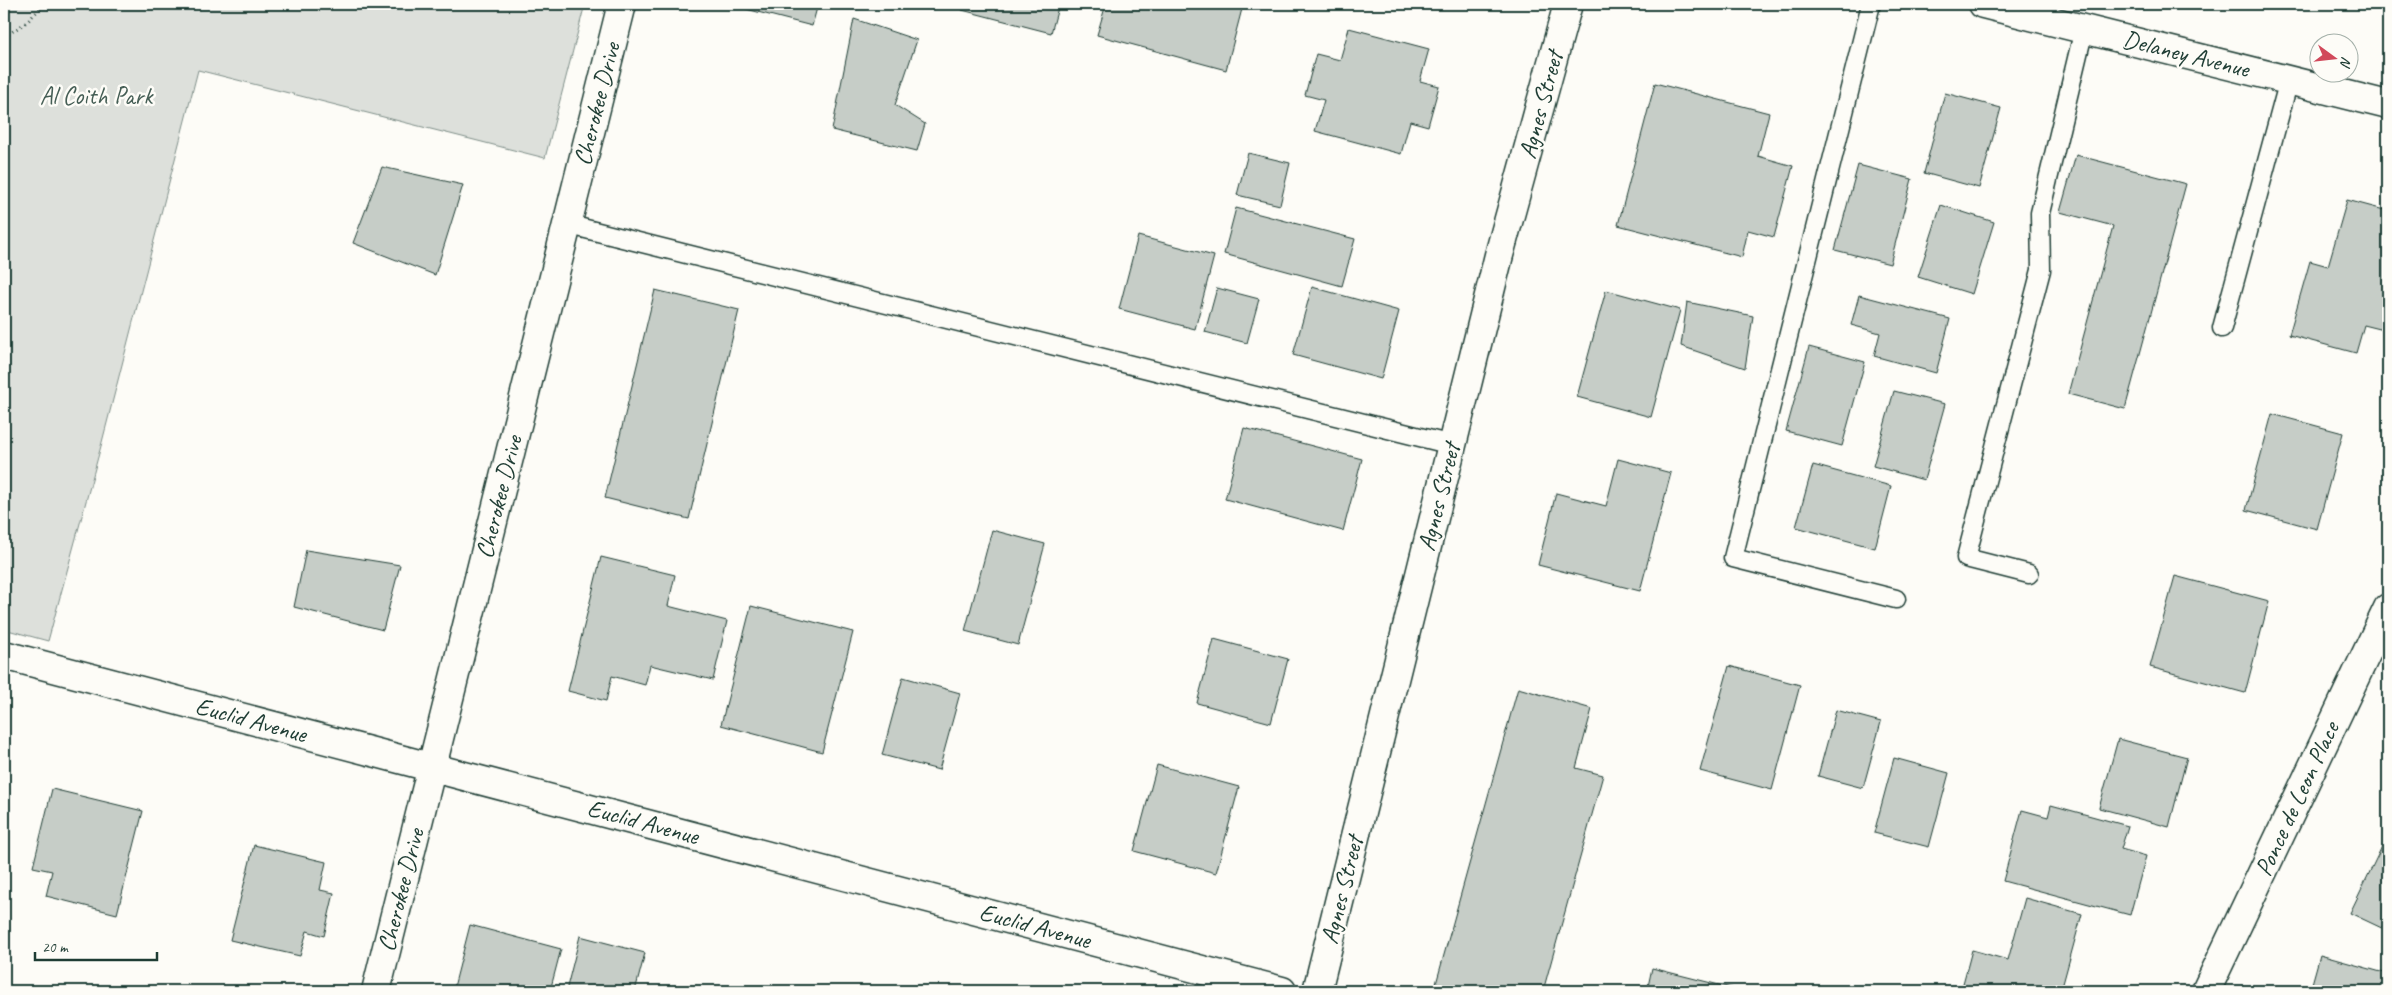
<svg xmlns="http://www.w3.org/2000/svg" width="2392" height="995" font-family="Caveat,sans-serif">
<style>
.green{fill:#dde0db;stroke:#7e8e88}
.building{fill:#c6cdc7;stroke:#1f3d34}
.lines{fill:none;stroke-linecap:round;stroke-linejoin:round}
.service-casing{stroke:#1f3d34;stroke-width:21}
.minor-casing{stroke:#1f3d34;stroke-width:31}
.tertiary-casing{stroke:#1f3d34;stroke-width:31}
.path{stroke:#1f3d34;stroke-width:3;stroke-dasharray:1 4;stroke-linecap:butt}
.service{stroke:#fdfcf7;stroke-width:18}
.minor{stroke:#fdfcf7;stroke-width:28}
.tertiary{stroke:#fdfcf7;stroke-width:28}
.labels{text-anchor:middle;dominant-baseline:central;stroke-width:5;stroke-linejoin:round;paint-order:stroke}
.street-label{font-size:25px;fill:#1f3d34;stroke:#fdfcf7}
.park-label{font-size:25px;fill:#455e55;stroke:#fdfcf7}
</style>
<rect width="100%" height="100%" fill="#fdfcf7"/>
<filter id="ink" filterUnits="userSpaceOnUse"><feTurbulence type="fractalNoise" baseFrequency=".02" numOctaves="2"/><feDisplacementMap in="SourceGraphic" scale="10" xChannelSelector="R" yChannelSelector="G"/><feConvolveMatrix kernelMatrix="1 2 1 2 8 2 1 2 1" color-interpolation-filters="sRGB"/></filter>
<g filter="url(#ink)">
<path class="green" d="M4 4H585L545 158 198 70 101 446 48 641 4 629Z"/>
<path class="building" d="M747 4H818L812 26 746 9Z
M964 4H1059L1051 33 962 10Z
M1106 4H1239L1243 5 1226 70 1097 35Z
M854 19 917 40 895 105 925 124 917 151 832 130Z
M1349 28 1429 49 1420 81 1439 86 1428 126 1410 121 1401 154 1315 131 1324 100 1305 95 1316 54 1340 60Z
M1655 83 1769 113 1758 156 1793 166 1774 237 1748 230 1742 257 1618 225Z
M1945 93 2001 108 1979 188 1924 173Z
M1248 153 1290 163 1280 205 1237 195Z
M2076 155 2186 184 2125 409 2068 394 2113 226 2060 212Z
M1858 165 1912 179 1890 264 1835 250Z
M382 167 463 185 435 275 353 243Z
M2347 200 2388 211V331L2364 325 2356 353 2289 335 2310 261 2328 266Z
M1941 205 1994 222 1972 294 1918 277Z
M1236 208 1355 239 1342 286 1224 254Z
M1138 236 1214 256 1195 329 1119 309Z
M1312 287 1399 311 1381 379 1293 355Z
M1217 288 1259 299 1247 343 1205 332Z
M655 290 739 310 689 519 605 498Z
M1606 290 1680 310 1651 417 1577 397Z
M1859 295 1950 319 1936 373 1874 356 1880 333 1851 325Z
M1687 302 1753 316 1745 368 1681 346Z
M1809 347 1865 362 1842 446 1786 431Z
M1894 391 1945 404 1924 480 1873 466Z
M2272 414 2343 433 2317 529 2246 510Z
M1244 428 1362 459 1343 531 1225 499Z
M1618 459 1671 473 1640 591 1538 565 1556 493 1606 506Z
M1813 465 1891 486 1875 548 1796 527Z
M992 530 1045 544 1018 645 965 631Z
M306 550 400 565 383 630 294 607Z
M601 557 675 575 668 606 727 621 713 680 650 665 645 685 612 676 606 701 568 691Z
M2175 576 2269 601 2245 693 2150 667Z
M751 606 853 632 822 752 721 725Z
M1214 639 1288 659 1271 723 1197 703Z
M1729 666 1800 685 1772 790 1700 771Z
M903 677 960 693 939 770 882 755Z
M1518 688 1592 709 1576 768 1603 775 1543 991H1434Z
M1836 710 1881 722 1863 788 1818 776Z
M2118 739 2187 757 2169 827 2099 808Z
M1894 758 1949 773 1929 847 1874 833Z
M1157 765 1239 787 1216 873 1134 851Z
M52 789 143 811 117 914 46 896 52 871 33 867Z
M2051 805 2128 826 2121 849 2146 856 2130 915 2003 881 2022 810 2048 817Z
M2388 834V931L2350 913Z
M254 845 326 862 320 890 334 893 324 936 307 931 300 956 230 940Z
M2025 898 2082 914 2061 991H1961L1972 950 2008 960Z
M470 925 561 949 550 991H453Z
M580 936 645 953 635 991H566Z
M2320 955 2388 974 2385 991H2310Z
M1652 968 1743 991H1647Z"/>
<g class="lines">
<g class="service-casing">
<path id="service" d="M1871 4 1733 558 1896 599
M566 224 1452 445
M2222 328 2289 80
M2029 574 1966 558 2041 270 2040 213 2084 29"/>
</g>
<g class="minor-casing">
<path id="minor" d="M4 655 1282 991
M376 991 622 4
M1317 991 1499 255 1568 4
M2206 991 2388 608"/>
</g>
<g class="tertiary-casing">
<path id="tertiary" d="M1983 4 2388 105"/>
</g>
<path class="path" d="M4 37 27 22 44 4"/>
<use href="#service" class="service"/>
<use href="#minor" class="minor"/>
<use href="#tertiary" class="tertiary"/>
</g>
</g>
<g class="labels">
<g class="street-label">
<text transform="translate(2186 54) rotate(14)">Delaney Avenue</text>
<text transform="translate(597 104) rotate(-76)">Cherokee Drive</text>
<text transform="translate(1541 105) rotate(-75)">Agnes Street</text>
<text transform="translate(499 497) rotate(-76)">Cherokee Drive</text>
<text transform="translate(1439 497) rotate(-76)">Agnes Street</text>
<text transform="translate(251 720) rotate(15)">Euclid Avenue</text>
<text transform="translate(2297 799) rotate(-65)">Ponce de Leon Place</text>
<text transform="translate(643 822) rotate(15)">Euclid Avenue</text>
<text transform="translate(401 890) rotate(-76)">Cherokee Drive</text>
<text transform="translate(1342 890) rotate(-76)">Agnes Street</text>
<text transform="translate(1035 926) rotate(15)">Euclid Avenue</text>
</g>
<g class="park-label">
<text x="96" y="96">Al Coith Park</text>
</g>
</g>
<rect width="2392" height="995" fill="none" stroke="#fdfcf7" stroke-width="20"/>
<rect x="10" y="10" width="2372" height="975" fill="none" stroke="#1f3d34" stroke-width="2" filter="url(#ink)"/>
<g transform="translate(2334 58) rotate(105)"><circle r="24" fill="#fdfcf7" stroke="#a4b0a9"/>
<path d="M0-4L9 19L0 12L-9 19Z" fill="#d1495b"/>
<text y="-8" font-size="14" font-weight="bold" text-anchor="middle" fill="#1f3d34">N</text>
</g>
<path d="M35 952v8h122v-8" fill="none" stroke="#1f3d34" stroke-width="2.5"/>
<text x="42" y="952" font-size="15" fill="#1f3d34" stroke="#fdfcf7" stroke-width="4" paint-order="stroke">20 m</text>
</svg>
